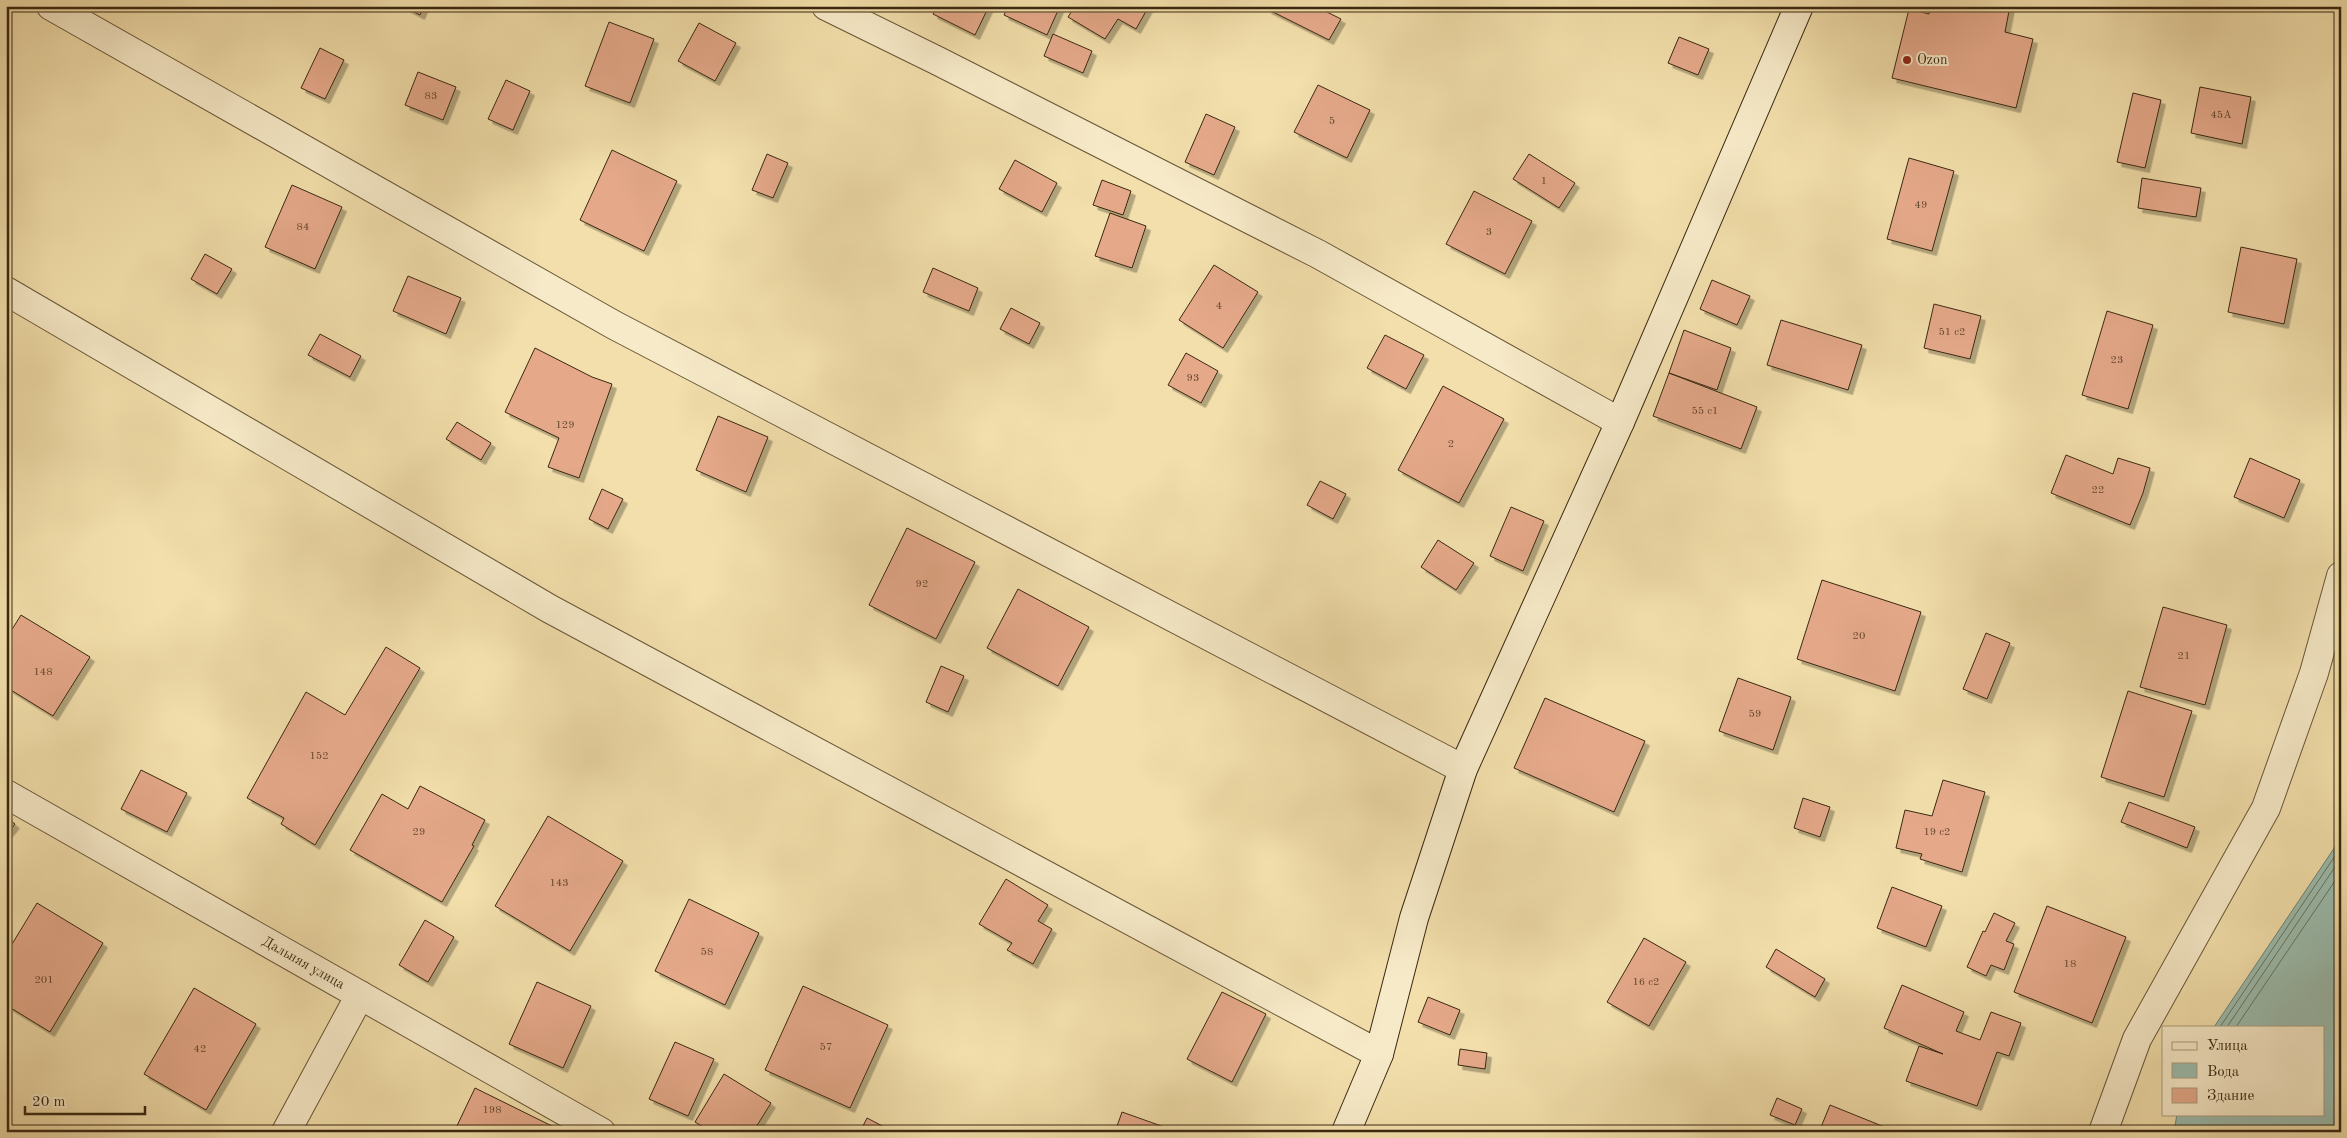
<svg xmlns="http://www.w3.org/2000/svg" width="2347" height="1138" font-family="'Old Standard TT',serif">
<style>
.water{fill:#9bbcad;stroke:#74816f}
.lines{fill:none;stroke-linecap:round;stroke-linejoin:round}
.shore{stroke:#6a725f;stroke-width:1}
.building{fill:#e5a98a;stroke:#3a2811;filter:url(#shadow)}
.street-casing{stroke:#685638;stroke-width:30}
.secondary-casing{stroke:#3a2811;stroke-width:30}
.street{stroke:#f7eac8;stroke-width:28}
.secondary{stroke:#f7eac8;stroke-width:28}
.poi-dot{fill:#8f2418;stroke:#f7eac8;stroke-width:2}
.labels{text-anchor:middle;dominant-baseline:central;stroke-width:4;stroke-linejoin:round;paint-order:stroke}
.number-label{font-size:11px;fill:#65482f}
.poi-label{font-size:14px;fill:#3a2811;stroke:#f7eac8;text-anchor:start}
.street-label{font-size:14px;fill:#3a2811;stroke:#f7eac8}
</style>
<defs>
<filter id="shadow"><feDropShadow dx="4.5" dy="4.5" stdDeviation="0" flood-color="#0004"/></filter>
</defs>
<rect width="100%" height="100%" fill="#f2dfab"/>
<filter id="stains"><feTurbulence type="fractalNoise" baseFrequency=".004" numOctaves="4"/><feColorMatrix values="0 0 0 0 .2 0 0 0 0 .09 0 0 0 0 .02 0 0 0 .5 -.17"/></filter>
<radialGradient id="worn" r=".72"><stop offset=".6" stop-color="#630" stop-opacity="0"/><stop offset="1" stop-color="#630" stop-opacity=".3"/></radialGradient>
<path class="water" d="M2341 838V1132H2174L2177 1114H2323V1027H2214Z"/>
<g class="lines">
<path class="shore" d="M2220 1027 2341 847
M2227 1027 2341 858
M2236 1027 2341 872"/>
</g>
<path class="building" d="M403 6H424L420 15Z
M937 6H989L975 35 933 14Z
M1008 6H1060L1047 35 1004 15Z
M1075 6H1149L1136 29 1118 19 1105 39 1068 17Z
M1268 6H1315L1341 19 1329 40 1267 9Z
M1930 6H2010L2005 32 2033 39 2016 108 1892 78 1909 9 1929 14Z
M609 22 654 39 630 103 585 86Z
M699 23 736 43 715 81 678 61Z
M1053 34 1092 51 1083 73 1044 56Z
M1679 37 1709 49 1698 75 1668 63Z
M320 48 344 60 325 99 301 88Z
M418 72 456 87 443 120 405 105Z
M506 80 530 91 513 130 488 119Z
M1318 85 1370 110 1347 158 1294 132Z
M2200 87 2251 97 2242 144 2191 133Z
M2133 93 2161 100 2145 168 2117 162Z
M1206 114 1235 127 1214 175 1185 162Z
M612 150 677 181 644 251 580 220Z
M767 154 788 163 773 198 752 190Z
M1529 154 1575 183 1559 208 1513 179Z
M1909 158 1954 171 1932 251 1887 239Z
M1015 160 1057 183 1042 212 999 189Z
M2142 178 2201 188 2196 217 2138 208Z
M1102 180 1131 191 1123 215 1093 205Z
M292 185 342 207 315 269 265 247Z
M1474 191 1532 221 1505 274 1446 244Z
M1110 213 1146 226 1132 268 1095 256Z
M2241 247 2297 259 2284 324 2228 312Z
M205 254 232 269 217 294 191 279Z
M1214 265 1258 292 1223 348 1179 320Z
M933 268 978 288 969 311 923 292Z
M408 276 461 298 446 334 393 311Z
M1712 280 1750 296 1737 325 1700 309Z
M1934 304 1981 316 1970 359 1924 348Z
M1011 308 1040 323 1029 344 1000 329Z
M2107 311 2153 325 2128 409 2082 395Z
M1781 320 1862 345 1848 390 1767 365Z
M1684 330 1731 348 1717 390 1669 373Z
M320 334 361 356 350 377 308 355Z
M1385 335 1424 355 1406 389 1367 368Z
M535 348 592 377 612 384 579 478 548 467 559 438 505 412Z
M1186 353 1218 371 1201 403 1168 385Z
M1669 373 1757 407 1741 449 1653 416Z
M1443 386 1504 419 1459 503 1398 470Z
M718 416 768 437 746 492 696 470Z
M457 422 491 443 481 460 446 439Z
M2066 455 2113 474 2118 458 2150 468 2143 493 2130 525 2051 493Z
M2250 458 2300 480 2284 518 2234 497Z
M1320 481 1346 494 1333 519 1307 505Z
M602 489 623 499 608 529 589 519Z
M1511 507 1544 521 1523 571 1490 556Z
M907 528 975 562 936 639 869 605Z
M1438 540 1474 563 1456 590 1421 567Z
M1822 580 1921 612 1895 691 1797 659Z
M1018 589 1089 627 1058 686 987 648Z
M2163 607 2227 625 2205 705 2140 687Z
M21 615 90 657 53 716 6 687V639Z
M1986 633 2010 643 1987 699 1963 689Z
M386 647 420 668 315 845 281 824 284 818 247 798 306 692 345 715Z
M941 666 964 676 948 712 926 702Z
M1738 678 1791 697 1773 750 1719 731Z
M2128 691 2192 711 2164 797 2101 777Z
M1545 698 1645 741 1614 812 1514 768Z
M141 770 187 793 167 832 121 809Z
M1943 780 1985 792 1962 872 1920 859 1922 854 1896 848 1905 810 1932 816Z
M420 786 485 820 472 845 474 846 442 902 350 850 382 794 408 809Z
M1803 798 1830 807 1820 837 1794 828Z
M2129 802 2195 827 2187 848 2121 822Z
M548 816 623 861 570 951 495 906Z
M6 817 15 824 6 835Z
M1006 879 1048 905 1038 921 1052 929 1033 964 1007 950 1012 943 979 924Z
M1892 887 1942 906 1926 947 1877 928Z
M689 899 759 933 725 1005 655 971Z
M37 903 103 943 50 1032 6 1005V954Z
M2047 906 2126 937 2092 1023 2014 992Z
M1994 913 2015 923 2006 941 2014 944 2004 970 1991 965 1986 976 1967 967 1983 931 1985 932Z
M425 920 454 937 428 982 399 965Z
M1644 938 1686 962 1649 1026 1607 1002Z
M1776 949 1825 979 1815 997 1766 967Z
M537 982 591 1006 563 1068 509 1044Z
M1902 985 1964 1012 1956 1031 1980 1040 1991 1012 2021 1023 2009 1056 1997 1052 1977 1106 1906 1081 1919 1046 1943 1054 1884 1028Z
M803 986 888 1025 850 1108 765 1070Z
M194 988 256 1024 206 1110 144 1074Z
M1222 992 1266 1014 1232 1082 1187 1059Z
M1428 997 1460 1010 1450 1035 1418 1022Z
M675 1042 714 1059 688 1116 649 1099Z
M1460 1049 1487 1053 1485 1069 1458 1065Z
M724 1074 771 1103 753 1132H711L695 1122Z
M475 1088 564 1132H454Z
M1777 1098 1802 1109 1795 1125 1770 1115Z
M1830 1105 1887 1128 1886 1132H1819Z
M1122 1112 1167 1128 1166 1132H1115Z
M867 1118 894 1132H860Z"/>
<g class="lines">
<g class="street-casing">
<g id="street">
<path d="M51 6 614 325 1463 769"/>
<path d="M826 6 938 61 1318 254 1620 422"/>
<path d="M6 291 550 609 1379 1054"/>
<path id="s1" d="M6 794 601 1132"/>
<path d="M286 1132 360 995"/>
<path d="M2103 1132 2137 1039 2266 808 2314 673 2341 576"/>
</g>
</g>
<g class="secondary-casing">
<path id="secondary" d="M1346 1132 1379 1054 1414 918 1463 769 1620 422 1799 6"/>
</g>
<use href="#street" class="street"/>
<use href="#secondary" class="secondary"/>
</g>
<circle class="poi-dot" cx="1907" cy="60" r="5"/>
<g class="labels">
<g class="number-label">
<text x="431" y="96">83</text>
<text x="2221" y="115">45А</text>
<text x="1332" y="121">5</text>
<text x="1544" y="181">1</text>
<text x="1921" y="205">49</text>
<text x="303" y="227">84</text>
<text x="1489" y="232">3</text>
<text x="1219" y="306">4</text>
<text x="1952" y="332">51 с2</text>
<text x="2117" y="360">23</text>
<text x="1193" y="378">93</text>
<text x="1705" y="411">55 с1</text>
<text x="565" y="425">129</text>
<text x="1451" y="444">2</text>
<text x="2098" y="490">22</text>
<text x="922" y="584">92</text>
<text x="1859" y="636">20</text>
<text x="2184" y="656">21</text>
<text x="43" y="672">148</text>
<text x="1755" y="714">59</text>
<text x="319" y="756">152</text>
<text x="419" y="832">29</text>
<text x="1937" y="832">19 с2</text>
<text x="559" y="883">143</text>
<text x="707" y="952">58</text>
<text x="2070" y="964">18</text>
<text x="44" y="980">201</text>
<text x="1646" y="982">16 с2</text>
<text x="826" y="1047">57</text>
<text x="200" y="1049">42</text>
<text x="492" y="1110">198</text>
</g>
<g class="poi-label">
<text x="1917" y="60">Ozon</text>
</g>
<g class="street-label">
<text stroke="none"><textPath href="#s1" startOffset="342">Дальняя улица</textPath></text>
</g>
</g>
<rect width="2347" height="1138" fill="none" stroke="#f2dfab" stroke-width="25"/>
<rect x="8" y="8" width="2332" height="1123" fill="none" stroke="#3a2811" stroke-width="2.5"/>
<rect x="12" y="12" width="2322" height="1113" fill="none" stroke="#3a2811"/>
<rect x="2162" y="1026" width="162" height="90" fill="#f7eac8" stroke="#ab9c7f"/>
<rect x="2172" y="1042" width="25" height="8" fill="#f7eac8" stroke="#ab9c7f"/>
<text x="2207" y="1050" font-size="15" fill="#3a2811">Улица</text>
<rect x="2172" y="1063" width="25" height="15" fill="#9bbcad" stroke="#ab9c7f"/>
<text x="2207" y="1076" font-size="15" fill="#3a2811">Вода</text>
<rect x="2172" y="1088" width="25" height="15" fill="#e5a98a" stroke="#ab9c7f"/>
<text x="2207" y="1100" font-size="15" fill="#3a2811">Здание</text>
<path d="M25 1106v8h120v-8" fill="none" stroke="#3a2811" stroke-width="2.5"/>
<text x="32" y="1106" font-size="15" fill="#3a2811" stroke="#f7eac8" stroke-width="4" paint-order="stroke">20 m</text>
<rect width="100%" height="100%" filter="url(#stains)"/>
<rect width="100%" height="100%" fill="url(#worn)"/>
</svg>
